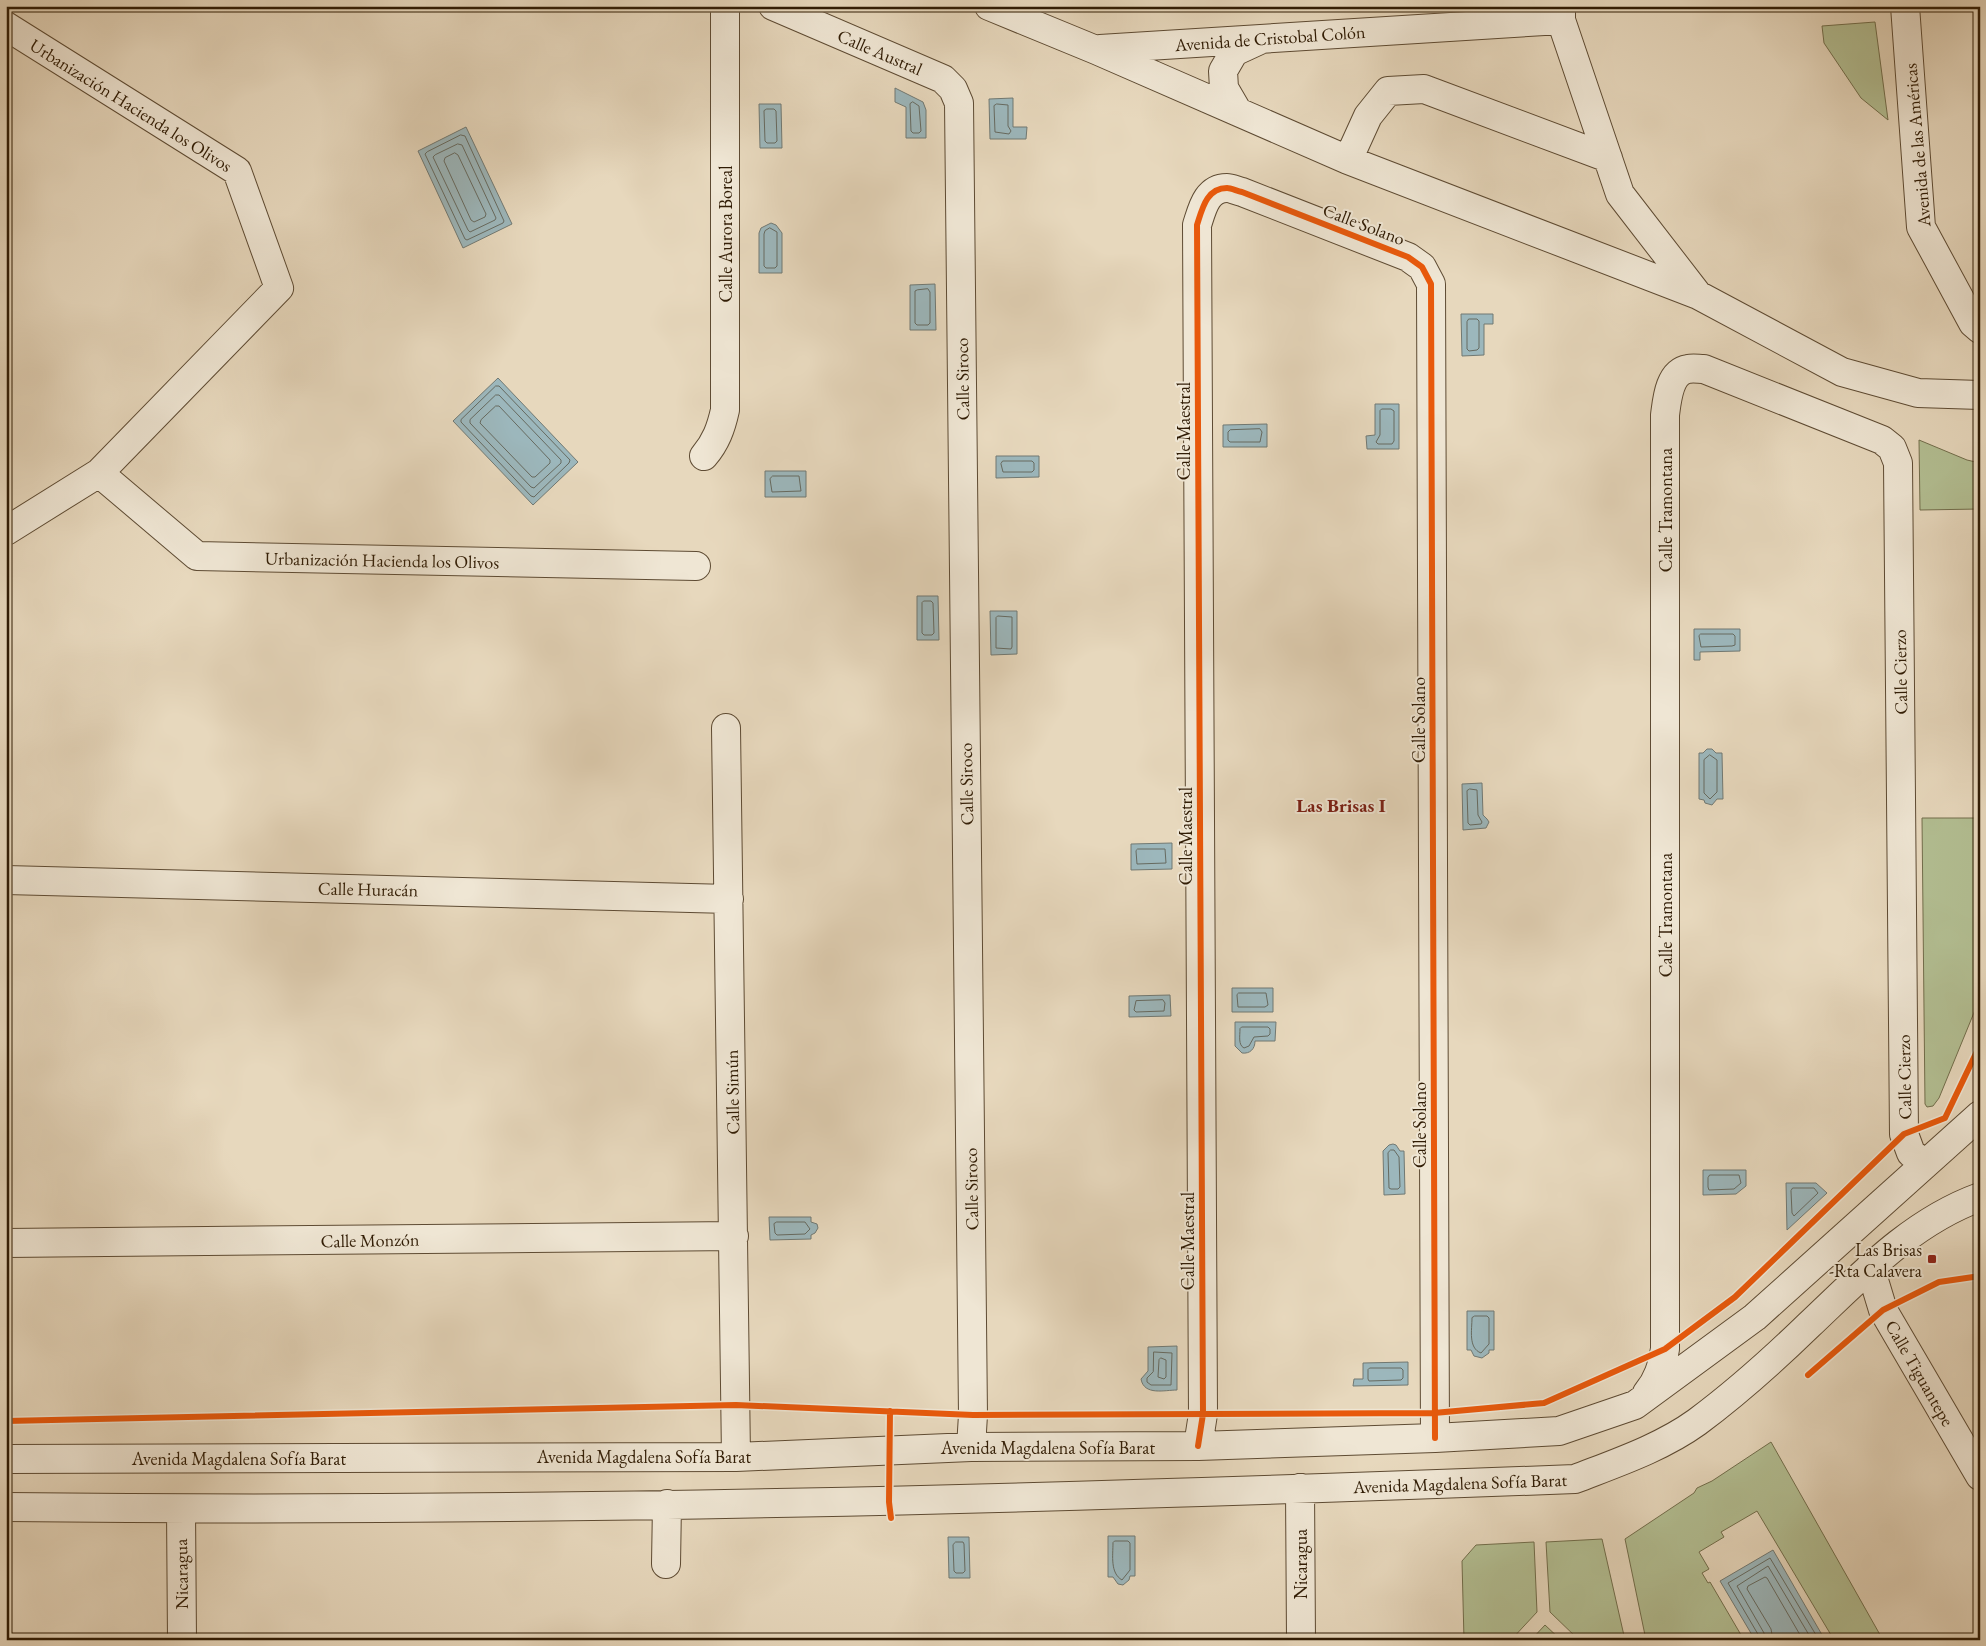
<svg xmlns="http://www.w3.org/2000/svg" width="1986" height="1646" font-family="'EB Garamond',serif">
<style>
.green{fill:#b3bf93;stroke:#726e4c}
.water{fill:#9cb7bc;stroke:#717973}
.lines{fill:none;stroke-linecap:round;stroke-linejoin:round}
.shore{stroke:#666a60;stroke-width:1}
.minor-casing{stroke:#5e4b33;stroke-width:30}
.minor{stroke:#efe6d4;stroke-width:28}
.cycleway-casing{stroke:#efe6d4;stroke-width:9}
.cycleway{stroke:#e8590c;stroke-width:6}
.poi-dot{fill:#8f2418;stroke:#efe6d4;stroke-width:2}
.labels{text-anchor:middle;dominant-baseline:central;stroke-width:4;stroke-linejoin:round;paint-order:stroke}
.street-label{font-size:18px;fill:#301c05;stroke:#efe6d4}
.poi-label{font-size:18px;fill:#301c05;stroke:#efe6d4;text-anchor:end}
.neighbourhood-label{font-size:19px;font-weight:bold;fill:#7a1f14;stroke:#efe6d4}
</style>
<rect width="100%" height="100%" fill="#e7d8bd"/>
<filter id="stains"><feTurbulence type="fractalNoise" baseFrequency=".004" numOctaves="4"/><feColorMatrix values="0 0 0 0 .2 0 0 0 0 .09 0 0 0 0 .02 0 0 0 .5 -.17"/></filter>
<radialGradient id="worn" r=".72"><stop offset=".6" stop-color="#630" stop-opacity="0"/><stop offset="1" stop-color="#630" stop-opacity=".3"/></radialGradient>
<path class="green" d="M1875 22 1888 120 1861 98 1824 43 1822 26Z
M1919 440 1967 460 1980 463V509L1920 510Z
M1922 818H1980V998L1939 1098 1933 1106 1927 1107 1925 1104Z
M1771 1442 1883 1640H1834L1757 1511 1721 1532 1724 1537 1699 1552 1709 1569 1702 1573 1708 1583 1710 1582 1744 1640H1646L1625 1539 1694 1493 1697 1488 1712 1481Z
M1602 1539 1625 1640H1579L1550 1612 1546 1542Z
M1534 1542 1537 1612 1511 1640H1464L1462 1561 1476 1545Z
M1545 1625 1561 1640H1531Z"/>
<path class="water" d="M895 88 923 102 926 110V138H906V107L895 102Z
M1013 98V127H1027L1026 139H990L989 99Z
M759 104H781L782 148H760Z
M466 127 512 224 463 248 418 151Z
M771 223 776 225 782 233V273H759V233L761 228Z
M935 284 936 330H910V285Z
M1493 314V324H1484V355L1462 356 1461 314Z
M498 378 578 462 533 505 453 421Z
M1375 404H1399V449H1367L1366 436 1375 435Z
M1267 424V447H1223V425Z
M996 456H1039V477L996 478Z
M765 471H806V497H765Z
M917 596H938L939 640H917Z
M990 611H1017V654L991 655Z
M1694 629H1740V651L1700 652V660H1694Z
M1707 749H1712L1716 753H1722L1723 799H1717L1712 805 1705 803 1704 800 1699 799V753H1703Z
M1482 783 1483 815 1487 819 1489 822 1486 828 1463 830 1462 784Z
M1172 843V869L1131 870V844Z
M1232 988H1273V1012H1232Z
M1170 995 1171 1016 1129 1017V996Z
M1235 1022H1276L1275 1041H1255C1255 1049 1250 1054 1242 1053L1235 1046Z
M1393 1144 1396 1145 1400 1151H1404L1405 1194 1384 1195 1383 1151 1389 1145Z
M1703 1170H1746V1186L1736 1194 1703 1195Z
M1786 1183H1816L1827 1193 1787 1230Z
M769 1217H811V1222L817 1224 818 1228 815 1233 811 1235V1239L770 1240Z
M1467 1311H1494V1350H1489V1353L1482 1358 1474 1356 1471 1350H1467Z
M1177 1346V1390C1165 1390 1144 1396 1141 1379L1148 1371V1347Z
M1408 1362V1385L1353 1386 1354 1379H1363V1363Z
M1108 1536H1135V1576H1130L1129 1580 1123 1585 1118 1584 1113 1577H1108Z
M948 1537H969L970 1578H949Z
M1773 1550 1825 1640H1755L1720 1581Z"/>
<g class="lines">
<path class="shore" d="M913 102 919 106 921 131 919 133H913L911 131 910 104Z
M997 104 1008 105V126L1011 131 1009 134 995 132 994 106Z
M767 109H774L776 111 777 141 775 143H767L765 141 764 111Z
M461 135 465 136 504 221 503 223 467 240 465 239 425 154 427 152Z
M458 144 462 145 496 218 495 220 470 232 468 230 433 157 435 155Z
M455 153 458 155 486 214 485 217 474 222 471 220 444 161 445 158Z
M770 228 777 232V266L775 268H766L764 266V234L765 231Z
M928 289 930 292V323L928 325H917L915 323V291L917 290Z
M1469 319H1477L1479 321V348L1477 350 1469 351 1467 349V322Z
M496 386H499L570 460 569 463 534 497 531 496 461 422V420Z
M496 395H499L561 460V463L534 488 531 487 470 423V420Z
M496 406H499L550 460V463L535 477H532L480 423 481 420Z
M1382 409H1391L1394 411V441L1392 444H1378L1376 442 1380 435V411Z
M1260 429 1262 432 1260 442H1230L1228 440V432L1230 430Z
M1003 461H1032L1034 463V470L1032 472H1003L1001 464Z
M773 476H799L801 491 772 492 770 479Z
M924 601H931L933 603 934 633 932 635H924L922 633V603Z
M998 616 1012 617V647L1011 649 996 648V618Z
M1701 634H1733L1735 636V645L1732 646 1701 647 1699 636Z
M1710 755 1717 760V792L1710 799 1704 793V760Z
M1470 789 1477 790 1478 815 1482 822 1481 824 1470 825 1468 823 1467 791Z
M1138 849H1165L1166 863 1137 864 1136 851Z
M1239 993H1266L1268 1005 1265 1007H1238L1237 995Z
M1163 1000 1165 1003 1164 1011 1136 1012 1134 1010 1136 1001Z
M1242 1027H1268L1270 1029V1034L1268 1036 1254 1037 1249 1046 1244 1048C1238 1045 1240 1036 1240 1029Z
M1391 1150H1394L1399 1157 1400 1187 1398 1189H1391L1389 1188 1388 1153Z
M1710 1175H1739L1741 1183 1734 1189 1709 1190 1708 1187V1178Z
M1793 1188H1814L1818 1193 1794 1216 1792 1213 1791 1191Z
M777 1222H805L810 1229 805 1234 777 1235 775 1233 774 1224Z
M1475 1316H1487L1489 1318V1344L1481 1353C1468 1348 1472 1330 1472 1318Z
M1154 1352 1172 1353 1171 1385H1151L1147 1382V1378L1153 1372Z
M1161 1358 1166 1360V1377L1164 1379 1158 1377 1159 1360Z
M1370 1368H1401L1403 1370V1378L1401 1380 1369 1381 1368 1379V1370Z
M1115 1541H1128L1130 1543V1570L1122 1580C1110 1573 1113 1556 1113 1543Z
M956 1542H963L964 1544 965 1571 963 1573H956L954 1571 953 1545Z
M1759 1640V1636L1728 1583 1770 1558 1819 1640
M1765 1640 1764 1633 1737 1586 1768 1566 1812 1640
M1773 1640 1771 1629 1747 1589 1748 1586 1765 1577 1767 1578 1803 1640"/>
<g class="minor-casing">
<path id="minor" d="M773 6 943 79 953 89 959 103 973 1415 971 1447
M989 6 1096 50 1348 160 1698 295
M1561 6V20L1620 194 1698 295 1842 372 1918 393 1980 395
M1905 6 1921 227 1973 323 1980 329
M6 26 237 171 279 288 99 473 6 531
M1100 49 1561 20
M1238 112 1224 88 1223 71 1234 52 1260 40
M1348 160 1368 116 1388 91 1424 89 1608 158
M704 456C716 442 721 428 725 410V6
M99 473 197 556 696 566
M726 728 736 1457
M6 880 729 899
M6 1243 734 1236
M1870 1267 1883 1310 1980 1476
M1647 1393C1658 1380 1662 1366 1665 1349V415C1667 400 1669 372 1688 369 1693 368 1699 369 1704 369L1882 440 1892 448 1898 463 1904 1134 1911 1153 1925 1164
M1198 1446 1203 1414 1197 225C1202 210 1206 188 1227 188 1231 188 1237 191 1242 192L1408 257 1422 267 1431 284 1435 1438
M6 1459 736 1457 971 1447 1198 1446 1435 1438 1559 1431 1635 1405 1755 1317 1980 1115
M1300 1488 1301 1640
M6 1507C529 1513 1052 1499 1575 1479 1616 1463 1661 1448 1697 1422 1736 1393 1775 1358 1809 1325 1861 1276 1911 1222 1980 1197
M181 1509 182 1640
M666 1564 667 1504"/>
</g>
<use href="#minor" class="minor"/>
<g class="cycleway-casing">
<path id="cycleway" d="M1808 1375 1883 1310 1939 1282 1980 1276
M890 1411 889 1502 891 1518
M6 1421 736 1405 973 1415 1434 1413 1544 1403 1665 1349 1735 1297 1904 1134 1945 1118 1980 1045
M1198 1446 1203 1414 1197 225C1202 210 1206 188 1227 188 1231 188 1237 191 1242 192L1408 257 1422 267 1431 284 1435 1438"/>
</g>
<use href="#cycleway" class="cycleway"/>
</g>
<rect class="poi-dot" x="1927" y="1254" width="10" height="10" rx="2.5"/>
<g class="labels">
<g class="street-label">
<text transform="translate(1270 38) rotate(-4)">Avenida de Cristobal Colón</text>
<text transform="translate(880 52) rotate(23)">Calle Austral</text>
<text transform="translate(131 105) rotate(32)">Urbanización Hacienda los Olivos</text>
<text transform="translate(1917 145) rotate(-95)">Avenida de las Américas</text>
<text transform="translate(1364 224) rotate(21)">Calle Solano</text>
<text transform="translate(725 234) rotate(-90)">Calle Aurora Boreal</text>
<text transform="translate(962 379) rotate(-91)">Calle Siroco</text>
<text transform="translate(1183 431) rotate(-90)">Calle Maestral</text>
<text transform="translate(1665 510) rotate(-90)">Calle Tramontana</text>
<text transform="translate(382 560) rotate(1)">Urbanización Hacienda los Olivos</text>
<text transform="translate(1900 672) rotate(-91)">Calle Cierzo</text>
<text transform="translate(1418 720) rotate(-90)">Calle Solano</text>
<text transform="translate(966 784) rotate(-91)">Calle Siroco</text>
<text transform="translate(1185 836) rotate(-90)">Calle Maestral</text>
<text transform="translate(368 889) rotate(1)">Calle Huracán</text>
<text transform="translate(1665 915) rotate(-90)">Calle Tramontana</text>
<text transform="translate(1904 1077) rotate(-91)">Calle Cierzo</text>
<text transform="translate(732 1092) rotate(-91)">Calle Simún</text>
<text transform="translate(1419 1125) rotate(-90)">Calle Solano</text>
<text transform="translate(971 1189) rotate(-91)">Calle Siroco</text>
<text transform="translate(370 1240) rotate(-1)">Calle Monzón</text>
<text transform="translate(1187 1241) rotate(-90)">Calle Maestral</text>
<text transform="translate(1920 1373) rotate(60)">Calle Tiguantepe</text>
<text x="1048" y="1447">Avenida Magdalena Sofía Barat</text>
<text x="644" y="1456">Avenida Magdalena Sofía Barat</text>
<text x="239" y="1458">Avenida Magdalena Sofía Barat</text>
<text transform="translate(1460 1483) rotate(-2)">Avenida Magdalena Sofía Barat</text>
<text transform="translate(1300 1564) rotate(-90)">Nicaragua</text>
<text transform="translate(181 1574) rotate(-91)">Nicaragua</text>
</g>
<g class="poi-label">
<text x="1922" y="1249">Las Brisas<tspan x="1922" dy="21">-Rta Calavera</tspan></text>
</g>
<g class="neighbourhood-label">
<text x="1341" y="805">Las Brisas I</text>
</g>
</g>
<rect width="1986" height="1646" fill="none" stroke="#e7d8bd" stroke-width="25"/>
<rect x="8" y="8" width="1971" height="1631" fill="none" stroke="#301c05" stroke-width="2.5"/>
<rect x="12" y="12" width="1961" height="1621" fill="none" stroke="#301c05"/>
<rect width="100%" height="100%" filter="url(#stains)"/>
<rect width="100%" height="100%" fill="url(#worn)"/>
</svg>
